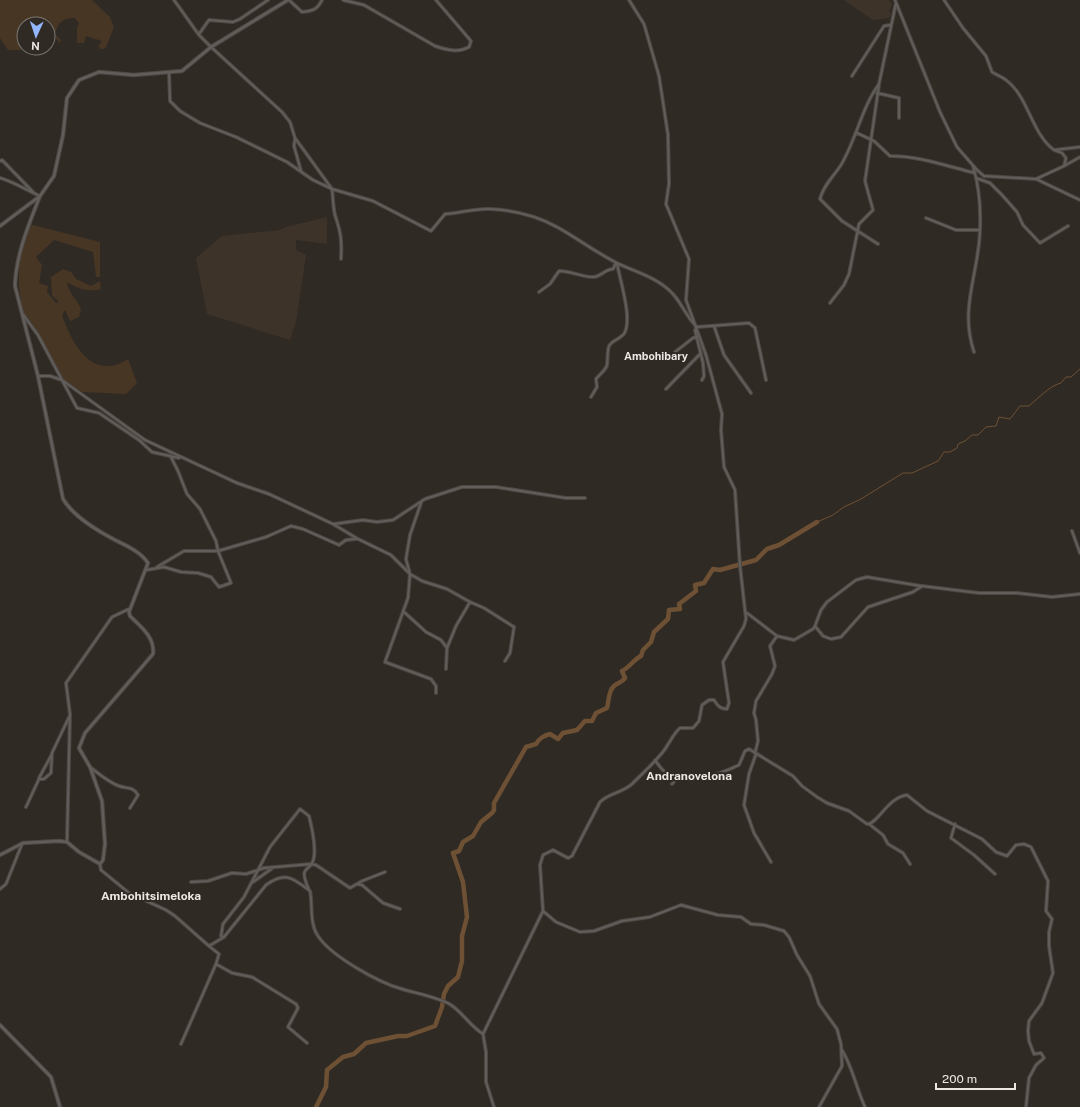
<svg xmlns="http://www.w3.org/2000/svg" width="1080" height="1107" font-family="'Public Sans',sans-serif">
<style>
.built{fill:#3e3329}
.green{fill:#483625}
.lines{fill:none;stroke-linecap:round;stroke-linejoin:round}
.stream{stroke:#6e5134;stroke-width:1}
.river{stroke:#6e5134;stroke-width:4.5}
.minor-casing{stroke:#4e4843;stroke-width:4}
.tertiary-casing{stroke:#4e4843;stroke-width:4.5}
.minor{stroke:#605d5a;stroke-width:2}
.tertiary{stroke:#605d5a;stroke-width:2.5}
.labels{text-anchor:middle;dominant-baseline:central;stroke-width:4;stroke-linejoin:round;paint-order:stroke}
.neighbourhood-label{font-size:11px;font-weight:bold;fill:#ebe7e3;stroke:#302a24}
.quarter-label{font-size:12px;font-weight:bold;fill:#ebe7e3;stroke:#302a24}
</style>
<rect width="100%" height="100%" fill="#302a24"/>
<path class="built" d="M844 0H889L892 4 889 11 891 14 889 18 873 20Z
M327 217V244L296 240V250L306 255 296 322 290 340 207 314 196 258 222 236 280 230 286 227Z"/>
<path class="green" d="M0 0H92L110 17 114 27 106 47 103 49H100L99 45 102 41 86 36 84 43H77V28L79 23 75 18C63 18 58 22 55 34L61 40 60 43 50 31 48 33V24H24V48L20 50H8L0 38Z
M29 224 100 242V277H96L93 252 54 240 36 257 42 265 39 283 48 286 47 292 56 303 59 302 52 295 51 277 63 269 71 272 76 279 91 286 100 281 101 289C87 293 78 288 67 282 68 293 77 299 81 309L79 317 70 321 65 310 62 315C72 344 92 382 128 359L137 383 126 394 83 392 62 379 32 323 22 310 19 286V263Z"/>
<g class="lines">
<path class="stream" d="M817 522 833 515 844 507 861 499 903 473H912L938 461 944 452H950L957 448 958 444 965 441 972 435H978L986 427 996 426 999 417 1010 419 1020 406H1029C1037 399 1051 385 1061 383L1066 377H1071L1080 369"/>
<path class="river" d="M316 1107 326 1087 327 1070 343 1057 354 1054 366 1043 398 1036H407L435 1026 442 1007 444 994 448 986 458 977 462 961V936L467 917 463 882 453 853 459 851 463 842 473 836 481 822 492 813 494 810V803L526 747 536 744C540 738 543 736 550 734L558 739 563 733 577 730 585 721H592L596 713 607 708C609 701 608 691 614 686 618 682 622 683 625 678L622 671C630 667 633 660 641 656L643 650 651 642 654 632 668 619 669 610 680 609 679 604 696 591 695 585 704 583 713 569 720 570 756 560 767 549 779 545 817 522"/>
<g class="minor-casing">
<path id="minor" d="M174 0 199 35 211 47 282 112 290 122 295 138 332 189 373 201 431 231 445 214C461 213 474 208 490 209 512 210 537 216 557 227 577 238 595 252 617 263 635 272 657 277 672 293 682 303 686 317 697 327L749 323 755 328 766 380
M343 0 364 5 435 46C447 50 458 53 469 47L471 41 436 0
M895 0 940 112 957 147 977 170 984 176 1036 179 1064 166 1066 158 1062 153 1054 150
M944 0 963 28 986 56 992 72C997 75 1002 77 1006 80 1029 97 1031 133 1054 150L1080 147
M290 1 302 12C312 11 317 10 322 0
M199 34 209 20 233 22 240 19 268 0
M169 72 170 101 180 111 200 123 236 137 287 162 313 180 332 189C333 197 333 207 335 215 341 233 342 240 341 259
M852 76 884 26 890 25
M877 93 899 98V118
M857 133 874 141 890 156C920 156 946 166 975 173
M295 139 294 146 301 171
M0 161 2 160 34 193
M973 166C979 186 981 208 980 230 979 273 959 308 974 352
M1064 166 1080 157
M0 178C14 182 26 190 40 196
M976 178 990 183 1002 195 1017 212 1023 225 1040 243 1068 226
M1036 179 1080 200
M926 218 956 230H980
M878 244 842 221 820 199C823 186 833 177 841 165 856 140 862 107 879 84L896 3
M539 292 550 284 559 271C571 271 582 277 593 277 601 277 605 269 613 269L616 263
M830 303 844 285 849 274 859 224 873 210 865 181 879 85
M22 313 38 335 62 380 145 440 237 483 269 494 333 524 358 539 391 555 410 574 422 581 447 589 470 602
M714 326 724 355 751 393
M697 327 695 330 703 363 704 376 702 380
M675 352 693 338 697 337
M38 376H50L62 380 77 408 99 413 139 440 152 452 179 458
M666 389 700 354
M591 397 597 387 596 379C599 375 606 370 607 365 608 359 607 352 609 346 613 339 622 339 625 332 632 316 620 281 617 263
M421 503 410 535 406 559 410 574 408 598 385 662 431 679 436 686V693
M334 524 363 520 377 522 393 520 425 499 462 487H496L566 498H585
M1072 531 1080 553
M157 567 184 551H218L216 541 200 509 187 494 178 471 171 457
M146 570 164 567 181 572 198 573 211 577 219 587 231 583 218 551 266 537 291 526 303 529 339 545 346 540 356 539
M403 611 426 632 441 640 447 648 446 669
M747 613 777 636 794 640 813 629 815 626 823 636 831 639 841 637 868 607 913 592 922 586 979 593H1017L1052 597 1080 594
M815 626 821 610 827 602 856 580 867 577 921 586
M447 648 456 626 470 602 484 608 514 627 510 653 505 661
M755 753 758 741 756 720 754 713 756 701 772 674 775 666 770 646 777 636
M756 754 749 774 744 805 754 833 771 862
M655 760C658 764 661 769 665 772 684 788 720 774 739 765L745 751 749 749 793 776 802 786 817 797 827 803 849 811 867 824C877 825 888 797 907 795L927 811 982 839 996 852 1007 856 1016 845 1024 844 1031 847 1048 881 1046 911 1052 919 1049 932V946L1053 973 1042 1003 1029 1021 1028 1031 1029 1041 1034 1054 1041 1053 1044 1058 1036 1065 1029 1078 1026 1107
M90 767C98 773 108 782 119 786 127 789 133 786 138 795L130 808
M39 778 52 754
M672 784 677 778
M26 807 39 779H44L51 773 52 753 70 715
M869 824 883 835 888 844 903 853 910 864
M955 824 951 838 974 855 995 874
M67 842 70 714 66 683 112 617 129 609
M100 864 101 870 129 893 166 910 175 916 209 946 224 937 266 885C286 871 293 878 310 891 313 905 309 923 318 936 331 956 379 983 402 989 415 993 441 998 451 1005 463 1013 470 1026 483 1034
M191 882 208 881 232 873 246 874 264 868 311 864 316 865 350 888 362 881 385 872
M253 882 274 867
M357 884 362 885 383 903 400 909
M0 889 6 884 22 844
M543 911 556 922 580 932 594 931 622 921 650 917 681 905 718 915 741 917 751 924 764 925 784 931 789 937 797 955 810 976 819 1004 837 1029 841 1044 842 1066 819 1107
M224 937 221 936 223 924 244 897 270 847 300 809 309 816C312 828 316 844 314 857 311 875 297 862 309 890
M209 946 219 954 216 964 232 973 252 977 296 1004 298 1008 288 1027 307 1043
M181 1044 216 964
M842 1050C853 1068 856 1088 865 1107
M494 1107 486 1082V1052L483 1034 543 911 540 865 543 855 553 850 568 858 572 856 600 802C609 793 622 793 632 784 642 774 653 764 662 753 669 745 672 735 680 728H693L699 721 702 705 709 700H714C718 706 720 709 727 709L729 703 723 662 744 626 746 619 740 566 735 490 724 467 721 430 722 414 706 355 686 300 689 259 666 204 669 184 668 135 659 76 644 24 629 0"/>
</g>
<g class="tertiary-casing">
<path id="tertiary" d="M0 226 40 196 54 176 63 135 67 98 79 80 99 72 134 75 182 71 211 47 288 0
M0 855 23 843 59 841 67 842 79 852 100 864 103 860 105 844 102 801 90 767 79 748 85 733 153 654C155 637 141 627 130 616L129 612 148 563C141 552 127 546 115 540 96 530 74 517 63 499L38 376 15 286C16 254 29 224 40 196
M0 1025 51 1077 60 1107"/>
</g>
<use href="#minor" class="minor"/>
<use href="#tertiary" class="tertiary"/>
</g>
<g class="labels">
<g class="neighbourhood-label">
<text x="656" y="356">Ambohibary</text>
</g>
<g class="quarter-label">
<text x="689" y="776">Andranovelona</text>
<text x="151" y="896">Ambohitsimeloka</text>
</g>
</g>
<g transform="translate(36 36) rotate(183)"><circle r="19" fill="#302a24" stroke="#7b7670"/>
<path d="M0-3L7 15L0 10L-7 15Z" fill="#92b7fd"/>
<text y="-6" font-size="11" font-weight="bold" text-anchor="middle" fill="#ebe7e3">N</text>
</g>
<path d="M936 1083v6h79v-6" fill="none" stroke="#ebe7e3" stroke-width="2"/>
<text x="942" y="1083" font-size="12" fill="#ebe7e3" stroke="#302a24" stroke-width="3" paint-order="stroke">200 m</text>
</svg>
